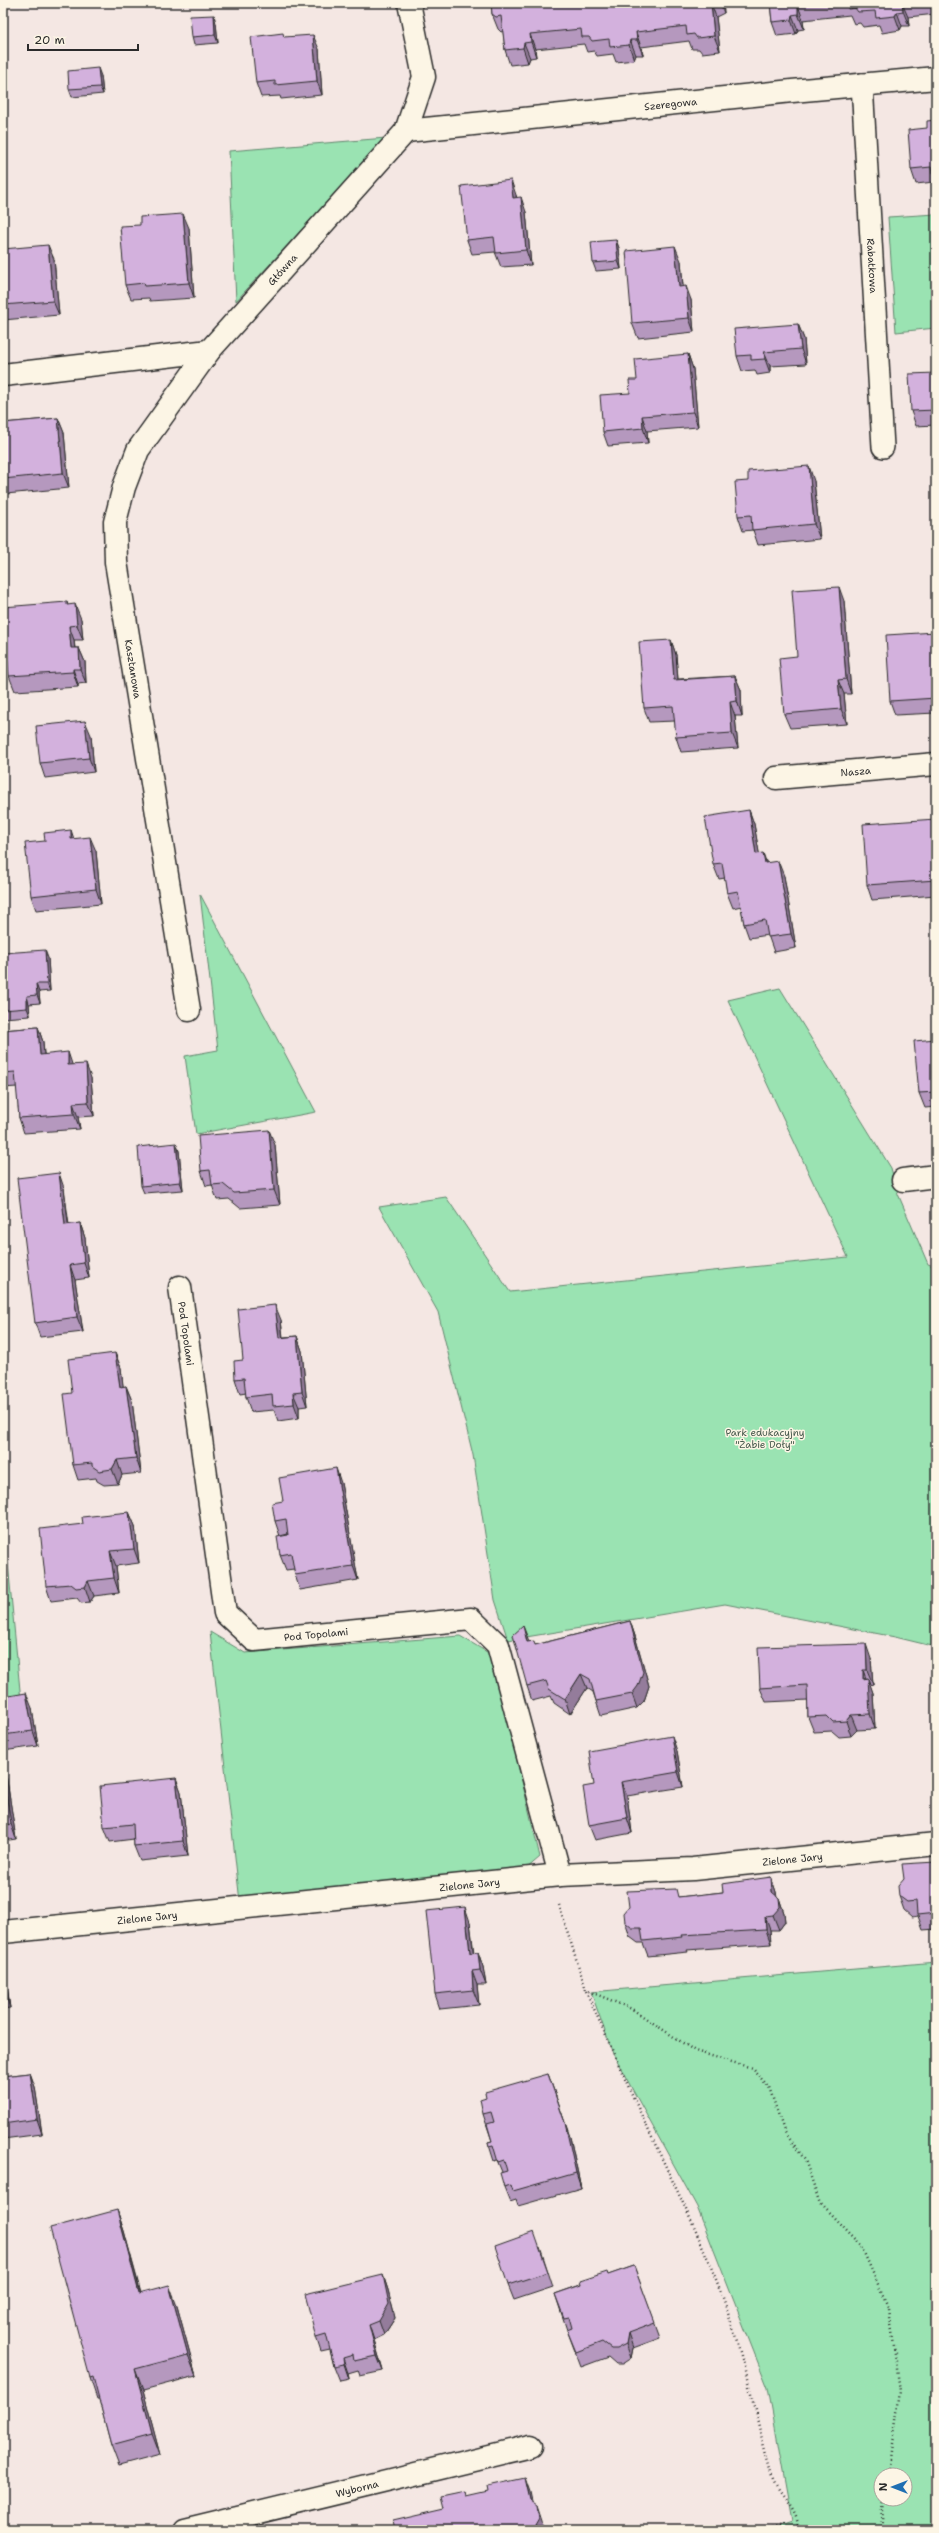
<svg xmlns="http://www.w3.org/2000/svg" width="939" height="2533" font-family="'Shantell Sans',sans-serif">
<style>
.green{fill:#9ae3b2;stroke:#62876e;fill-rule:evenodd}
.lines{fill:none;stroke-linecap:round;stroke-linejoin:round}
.lane-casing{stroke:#2b2b2b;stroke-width:24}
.street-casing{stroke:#2b2b2b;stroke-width:25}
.path{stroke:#2b2b2b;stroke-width:2.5;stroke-dasharray:1 3;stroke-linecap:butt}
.lane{stroke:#fcf5e5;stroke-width:21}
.street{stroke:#fcf5e5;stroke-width:22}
.wall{fill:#b598be;stroke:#2b2b2b}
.shaded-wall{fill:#947c9b;stroke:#2b2b2b}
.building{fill:#d3b1dd;stroke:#2b2b2b}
.labels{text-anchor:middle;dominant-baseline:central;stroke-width:3;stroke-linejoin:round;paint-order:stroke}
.street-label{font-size:10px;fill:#2b2b2b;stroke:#fcf5e5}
.park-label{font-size:10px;fill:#47594d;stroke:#fcf5e5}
</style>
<rect width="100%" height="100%" fill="#f4e7e3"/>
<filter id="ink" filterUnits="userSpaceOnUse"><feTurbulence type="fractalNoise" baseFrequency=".025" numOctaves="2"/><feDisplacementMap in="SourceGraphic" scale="8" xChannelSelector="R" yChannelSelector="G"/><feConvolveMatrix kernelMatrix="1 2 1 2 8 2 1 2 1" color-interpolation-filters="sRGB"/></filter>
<g filter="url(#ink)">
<path class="green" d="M386 138 236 301 229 151Z
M936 214V328L896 332 888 217Z
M200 894 316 1112 196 1134 185 1056 218 1050Z
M780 988 891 1168 898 1194 928 1264 936 1267V1647L895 1637 725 1604 508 1640 495 1600 473 1455 438 1312 379 1207 446 1197 510 1292 848 1257 728 1000Z
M8 1563 21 1701 3 1703V1564Z
M210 1632 245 1653 460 1636 492 1655 540 1857 526 1869 240 1902Z
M936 1962V2530H769L792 2522 768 2388 697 2207 613 2054 591 1992ZM881 2475H905V2499H881Z"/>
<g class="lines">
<g class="lane-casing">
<g id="lane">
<path id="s1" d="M862 84 883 447"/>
</g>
</g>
<g class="street-casing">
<g id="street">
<path id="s2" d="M406 131 792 91 936 78"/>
<path d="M3 375 209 351"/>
<path id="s3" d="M776 778 936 764"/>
<path id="s4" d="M189 1010 116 562 115 522 124 487 138 450 209 351 406 131 424 77 409 3"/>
<path d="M903 1180 936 1176"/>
<path id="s5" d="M180 1287 225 1613 254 1640 471 1619 498 1645 560 1875"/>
<path id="s6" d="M3 1932 560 1875 693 1869 936 1844"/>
<path id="s7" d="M184 2530 531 2446"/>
</g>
</g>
<path class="path" d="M559 1905 586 1990 632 2009 695 2051 752 2068 769 2087 784 2131 805 2160 820 2203 861 2246 889 2309 900 2391 889 2475
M586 1991C601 2024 615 2057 630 2090 659 2155 692 2217 717 2282 742 2345 754 2412 772 2477 777 2494 800 2510 798 2530
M765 2530 781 2525 786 2530
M881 2530 884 2499"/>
<use href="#lane" class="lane"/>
<use href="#street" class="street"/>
</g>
<path class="wall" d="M491 3H723L724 13 716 17 720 51 702 53 699 49H692L689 41 641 47 643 55H636L634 60 616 62 613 54 597 56 594 51 587 52 584 44 535 49 536 57 530 58 528 63 510 65 505 50 503 31 501 32 498 29 492 14Z
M770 3H936V14L908 17 909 26H902L900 30 882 33 879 25 863 27 860 23 854 24 850 15 803 20 804 29 798 30 796 34 777 36 772 22Z
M216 23 218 43 194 45 192 37Z
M285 37 319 49 322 95 281 99 280 96 261 97 256 83Z
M101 76 103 94 72 97 69 89Z
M936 120V186L934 182 916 184 911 169Z
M516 195 517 198 526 212 531 265 501 267 495 252 472 254 467 240Z
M189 228 194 298 150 301 149 298 131 299 125 285Z
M616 240 619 248 621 269 596 271 593 263Z
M3 249 54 259 59 315 3 320Z
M681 261 683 286 691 300 694 332 638 338 632 323Z
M798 324 804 339 806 364 770 366V373L757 375 755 370 742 371 737 356Z
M688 354 693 369 698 427 647 431 648 443 608 446 603 432 630 393 637 380Z
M936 373V425L916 426 911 411Z
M58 418 64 433 69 488 6 494 3 486V423Z
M814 481 820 539 758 545 753 530 743 531 738 516Z
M844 601 851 694H844L847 724 790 728 784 714 797 656Z
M67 602 68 605 81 619 83 640H74L75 648H79L85 662 86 683 78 684V687L15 691 9 676Z
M936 632V713L895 715 890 701Z
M671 640 676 655 678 679 735 676 741 690 742 716H735L738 748 681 752 676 737 675 721 649 722 644 708Z
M91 735 94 772 45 778 40 763Z
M749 810 754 824 759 853 767 863 784 876 796 948 774 952 768 935 749 938 744 924 741 906 733 908 727 893 725 878 719 879 713 864Z
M936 819V895L872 900 867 885Z
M96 851 101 904 36 910 31 896Z
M3 953 48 958 50 991 39 992 40 1003 29 1004 30 1016 3 1018Z
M38 1027 43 1042 44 1054 72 1065 91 1078 94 1116 78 1117 80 1129 24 1133 19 1118 17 1087 3 1088V1030Z
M936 1039V1107L925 1108 919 1093Z
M176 1143 179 1151 183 1190 144 1193 141 1186Z
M275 1145 280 1205 240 1208 229 1199 217 1200 212 1185 206 1186 201 1171Z
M64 1188 69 1225 80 1223 85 1238 89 1278 75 1280 83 1332 40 1337 35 1323Z
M281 1320 283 1337 297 1336 302 1351 307 1406 299 1407V1418L278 1421 274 1410 251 1412 246 1397V1393L240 1394 235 1379 243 1360Z
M115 1353 121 1368 123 1387 126 1386 132 1401 141 1473 122 1475 118 1484 104 1485 97 1481 96 1478 78 1480 73 1465 72 1393Z
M341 1483 358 1580 300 1590 295 1575 294 1569 286 1570 280 1555 288 1534 280 1536 275 1521 283 1501Z
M129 1512 135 1526 139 1563 116 1566 119 1593 94 1596 90 1602 81 1603 77 1598 51 1601 46 1586 83 1524Z
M630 1621 635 1636 649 1686 644 1701 637 1708 601 1716 593 1692 587 1688 570 1714 554 1703 551 1696 532 1701 527 1686 529 1641 535 1645Z
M871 1659 873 1684 870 1685 873 1693 875 1729 857 1730 851 1736 839 1737 832 1731 814 1732 808 1717V1700L766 1702 760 1688Z
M3 1697 32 1708 38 1746 3 1751Z
M677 1751 683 1787 627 1796 632 1833 595 1840 589 1825 594 1785Z
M3 1755 16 1839 3 1841Z
M176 1778 181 1792 188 1856 140 1861 134 1846V1839L110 1842 104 1827Z
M936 1862V1929L923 1930 918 1916 912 1917 904 1910 899 1896Z
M771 1877 776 1892 777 1896 779 1898 784 1913 785 1922 779 1930H770L771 1944 687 1950 688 1952 648 1956 643 1943H638L630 1937 625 1922 629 1907 679 1897 723 1892Z
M470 1922 474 1953 478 1952 483 1967 486 1985H477L479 2005 440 2009 435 1994Z
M3 1968 5 1973 10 2008 3 2009Z
M30 2073 35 2087 42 2134 3 2139V2076Z
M548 2074 570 2137 581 2188 518 2206 516 2200 510 2202 504 2187 502 2172 497 2160 494 2161 488 2142 492 2141 483 2114Z
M117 2210 124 2231 141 2293 177 2306 196 2376 143 2390 160 2455 119 2466 111 2445 99 2399H97L90 2378Z
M540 2247 553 2287 514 2300 508 2285Z
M634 2266 660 2338 633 2348 631 2358 622 2364H616L608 2357 581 2367 567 2330 555 2294Z
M383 2275 388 2290 395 2318 384 2335 374 2340 383 2371 360 2376 358 2370 348 2373 349 2379 340 2381 334 2366 330 2350 321 2352 316 2337Z"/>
<path class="shaded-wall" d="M711 3 716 17 720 51 714 36Z
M720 3H723L724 13Z
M902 3 908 17 909 26 903 11Z
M798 5 803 20 804 29 798 14Z
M897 12 902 26 900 30 895 16Z
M214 15 216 23 218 43 215 35Z
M792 15 798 30 796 34 791 20Z
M636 32 641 47 643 55 637 40Z
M530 34 535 49 536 57 531 42Z
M313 35 319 49 322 95 317 81Z
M630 40 636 55 634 60 629 45Z
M524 43 530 58 528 63 523 48Z
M98 68 101 76 103 94 100 87Z
M511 180 516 195 518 213 513 198Z
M521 197 526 212 531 265 526 250Z
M183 214 189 228 194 298 189 283Z
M616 240 619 248 621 269 618 261Z
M48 245 54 259 59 315 53 301Z
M675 246 681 261 684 301 679 287Z
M686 286 691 300 694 332 689 318Z
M798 324 804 339 806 364 801 349Z
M764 352 770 366V373L765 359Z
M688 354 693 369 698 427 693 412Z
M642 416 647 431 648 443 643 428Z
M58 418 64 433 69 488 63 473Z
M809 466 814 481 820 539 814 524Z
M839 587 844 601 851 694 846 679Z
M75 604 81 619 83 640 77 625Z
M69 626 74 640 76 663 71 648Z
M671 640 676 655 679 694 674 680Z
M79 648 85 662 86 683 80 669Z
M73 669 78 684V687L73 672Z
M735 676 741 690 742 716 737 701Z
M838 680 844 694 847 724 841 709Z
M730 702 735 716 738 748 732 733Z
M85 721 91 735 94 772 89 758Z
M749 810 754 824 762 869 756 854Z
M71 830 76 845 71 839Z
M90 837 96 851 101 904 96 889Z
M763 853 768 867 765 863Z
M778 861 784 876 796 948 791 934Z
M45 950 48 958 50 991 47 984Z
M36 984 39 992 40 1003 37 995Z
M27 996 29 1004 30 1016 27 1008Z
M38 1027 43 1042 45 1069 40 1055Z
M68 1052 73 1067 68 1065Z
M86 1064 91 1078 94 1116 88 1102Z
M73 1103 78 1117 80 1129 74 1114Z
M269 1130 275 1145 280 1205 274 1190Z
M176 1143 179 1151 183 1190 180 1182Z
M59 1173 64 1188 70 1240 65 1225Z
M80 1223 85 1238 89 1278 84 1263Z
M70 1265 75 1280 83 1332 77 1317Z
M275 1305 281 1320 284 1352 279 1338Z
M297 1336 302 1351 307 1406 302 1392Z
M115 1353 121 1368 125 1402 120 1387Z
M126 1386 132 1401 141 1473 136 1458Z
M293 1393 299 1407V1418L294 1404Z
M117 1460 122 1475 118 1484 112 1469Z
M336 1468 341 1483 358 1580 353 1566Z
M129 1512 135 1526 139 1563 134 1549Z
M110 1551 116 1566 119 1593 114 1578Z
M88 1581 94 1596 90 1602 85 1587Z
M630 1621 635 1636 649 1686 644 1701 637 1708 632 1694Z
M523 1626 529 1641 533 1656 527 1642Z
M866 1644 871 1659 873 1684 867 1670Z
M863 1670 868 1684V1678L873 1693 875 1729 870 1714 863 1679Z
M581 1674 587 1688 570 1714 565 1699Z
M26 1693 32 1708 38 1746 33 1731Z
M851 1715 857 1730 851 1736 846 1721Z
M672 1736 677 1751 683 1787 678 1772Z
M3 1755 16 1839 11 1824 3 1774Z
M176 1778 181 1792 188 1856 183 1841Z
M621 1782 627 1796 632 1833 627 1818Z
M771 1877 776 1892 777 1907 772 1892Z
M779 1898 784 1913 785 1922 779 1930 773 1915Z
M465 1907 470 1922 475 1968 470 1953Z
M765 1916 770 1930 771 1944 766 1930Z
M478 1952 483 1967 486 1985 480 1970Z
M3 1968 5 1973 10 2008 5 1993 3 1981Z
M472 1971 477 1985 479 2005 473 1990Z
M30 2073 35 2087 42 2134 37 2119Z
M548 2074 570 2137 581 2188 576 2173Z
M117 2210 124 2231 146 2314 139 2293Z
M383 2275 388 2290 395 2318 384 2335 379 2321Z
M169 2285 177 2306 196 2376 188 2355Z
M369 2325 374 2340 383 2371 377 2356Z
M628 2333 633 2348 631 2358 626 2344Z
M343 2358 348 2373 349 2379 344 2364Z
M135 2369 143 2390 160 2455 152 2434Z
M525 2478 530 2492 535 2515 530 2500Z
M537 2505 542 2520 544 2530H536L535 2524Z"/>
<path class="building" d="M491 3H711L714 36 697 38 694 34 687 35 686 26 636 32 637 40H630L629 45 610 47 609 39 592 41 589 37H582L581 29 530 34 531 42 524 43 523 48 505 50 501 16 496 17 492 14Z
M770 3H819L798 5V14L792 15 791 20 772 22Z
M848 3H902L903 11 897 12 895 16 876 18 875 11 858 12 855 8 848 9Z
M214 15 215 35 192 37 190 16Z
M283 33 284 37 313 35 317 81 275 85V81L256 83 251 37Z
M98 68 100 87 69 89 68 71Z
M936 120V174H932L931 167 911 169 908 130 927 128V121Z
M511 180 513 198 521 197 526 250 496 253 494 237 467 240 461 186Z
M183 214 189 283 145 286 144 283 125 285 120 226 140 225V217Z
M616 240 618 261 593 263 591 242Z
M48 245 53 301 3 305V249Z
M675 246 679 287 686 286 689 318 632 323 626 251Z
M798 324 801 349 764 352 765 359 751 360V355L737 356 734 329Z
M688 354 693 412 642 416 643 428 603 432 600 395 630 393 629 380H637L635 359Z
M936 373V410L911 411 909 374Z
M58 418 63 473 3 479V423Z
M809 466 814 524 752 530 751 515 738 516 735 482 748 481V471Z
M839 587 846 679 838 680 841 709 784 714 779 658 797 656 792 590Z
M67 602V605L75 604 77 625 69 626 71 648H79L80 669H73V672L9 676 3 607Z
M936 632V698L890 701 886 635Z
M671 640 674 680 735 676 737 701 730 702 732 733 676 737 673 706 644 708 639 642Z
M85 721 89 758 40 763 36 726Z
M749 810 756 854 763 853 765 863 778 861 791 934 768 937 765 920 744 924 738 891 727 893 722 863 713 864 705 817Z
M936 819V880L867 885 863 824Z
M71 830V839L90 837 96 889 31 896 25 843 45 841 44 833Z
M45 950 47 984H36L37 995 27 996V1008L3 1010V953Z
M38 1027 40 1055 68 1052V1065L86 1064 88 1102 73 1103 74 1114 19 1118 15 1072 3 1073V1030Z
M936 1039V1092L919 1093 914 1041Z
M269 1130 274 1190 234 1193 223 1184 212 1185 210 1170 201 1171 198 1136Z
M176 1143 180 1182 141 1186 138 1147Z
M59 1173 65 1225 80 1223 84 1263 70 1265 77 1317 35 1323 17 1178Z
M275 1305 279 1338 297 1336 302 1392 293 1393 294 1404 273 1406 272 1394 246 1397 244 1378 235 1379 234 1361 243 1360 238 1309Z
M115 1353 120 1387 126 1386 136 1458 117 1460 112 1469 99 1471 92 1466V1463L73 1465 64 1394 72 1393 68 1359Z
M336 1468 353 1566 295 1575 291 1553 280 1555 277 1537 288 1535 286 1519 275 1521 272 1503 283 1501 279 1478Z
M129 1512 134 1549 110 1551 114 1578 88 1581 85 1587 76 1588 71 1584 46 1586 40 1529 83 1524 82 1517Z
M630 1621 643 1672 638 1686 632 1694 596 1701 590 1679 581 1674 565 1699 549 1689 546 1681 527 1686 513 1635 523 1626 527 1642 534 1641 535 1645Z
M866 1644 867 1670H863V1679L868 1678 870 1714 851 1715 846 1721 833 1722 827 1716 808 1717 807 1685 760 1688 758 1647Z
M26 1693 33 1731 3 1735V1697Z
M672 1736 678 1772 621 1782 627 1818 589 1825 583 1787 594 1785 589 1751Z
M3 1774 11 1824 3 1825Z
M176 1778 183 1841 134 1846 133 1824 104 1827 100 1786Z
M936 1862V1913L917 1915 916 1901 907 1902 899 1896 898 1886 904 1879 902 1864Z
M771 1877 772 1892 779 1898 780 1907 773 1915 765 1916 766 1930 682 1935 683 1937 643 1941 641 1928H632L625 1922 624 1913 629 1907 627 1891 676 1889 678 1897 723 1892 722 1884Z
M465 1907 470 1953 478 1952 480 1970 472 1971 473 1990 435 1994 426 1911Z
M3 1981 5 1993 3 1994Z
M30 2073 37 2119 3 2124V2076Z
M548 2074 565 2123 576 2173 513 2191 511 2185 504 2187 500 2173 507 2171 504 2160 498 2162 493 2145 489 2146 488 2142 492 2141 487 2124 494 2122 491 2112 483 2114 480 2099 486 2097 485 2092Z
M117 2210 139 2293 169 2285 188 2355 135 2369 152 2434 111 2445 93 2377 90 2378 50 2228Z
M534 2232 548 2272 508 2285 495 2246Z
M634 2266 655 2323 628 2333 626 2344 616 2349H611L602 2342 576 2352 567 2330 572 2328 569 2317 564 2318 555 2294 581 2285 580 2281 607 2272 608 2275Z
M383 2275 389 2304 379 2321 369 2325 377 2356 354 2361 353 2355 343 2358 344 2364 334 2366 326 2334 316 2337 305 2294Z
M525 2478 530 2500 537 2505 539 2517 535 2524 536 2530H395L393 2520 445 2508 442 2496 466 2491 467 2496 489 2491 488 2486Z"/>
</g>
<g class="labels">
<g class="street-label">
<text stroke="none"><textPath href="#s2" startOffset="266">Szeregowa</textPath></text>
<text stroke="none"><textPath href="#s1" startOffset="182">Rabatkowa</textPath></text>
<text stroke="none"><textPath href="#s4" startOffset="801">Główna</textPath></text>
<text transform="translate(133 669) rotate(81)">Kasztanowa</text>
<text stroke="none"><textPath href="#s3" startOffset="80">Nasza</textPath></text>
<text stroke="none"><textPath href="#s5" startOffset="47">Pod Topolami</textPath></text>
<text stroke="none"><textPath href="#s5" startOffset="431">Pod Topolami</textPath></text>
<text stroke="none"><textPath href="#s6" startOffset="793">Zielone Jary</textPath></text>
<text stroke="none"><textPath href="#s6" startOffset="469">Zielone Jary</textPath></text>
<text stroke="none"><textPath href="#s6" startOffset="145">Zielone Jary</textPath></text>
<text stroke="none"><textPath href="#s7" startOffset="178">Wyborna</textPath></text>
</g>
<g class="park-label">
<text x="765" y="1432">Park edukacyjny<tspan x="765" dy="12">"Żabie Doły"</tspan></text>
</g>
</g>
<rect width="939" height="2533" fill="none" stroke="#fcf5e5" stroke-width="16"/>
<rect x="8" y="8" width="923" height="2517" fill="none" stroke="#2b2b2b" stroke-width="1.5" filter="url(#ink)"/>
<g transform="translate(893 2487) rotate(270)"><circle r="19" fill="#fcf5e5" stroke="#a8a49b"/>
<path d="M0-3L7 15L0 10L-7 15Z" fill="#1f6fb2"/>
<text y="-6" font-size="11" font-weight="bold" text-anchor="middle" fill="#2b2b2b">N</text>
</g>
<path d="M28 44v6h110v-6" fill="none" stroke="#2b2b2b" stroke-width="2"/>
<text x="34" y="44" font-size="12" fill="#2b2b2b" stroke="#fcf5e5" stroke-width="3" paint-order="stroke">20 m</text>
</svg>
